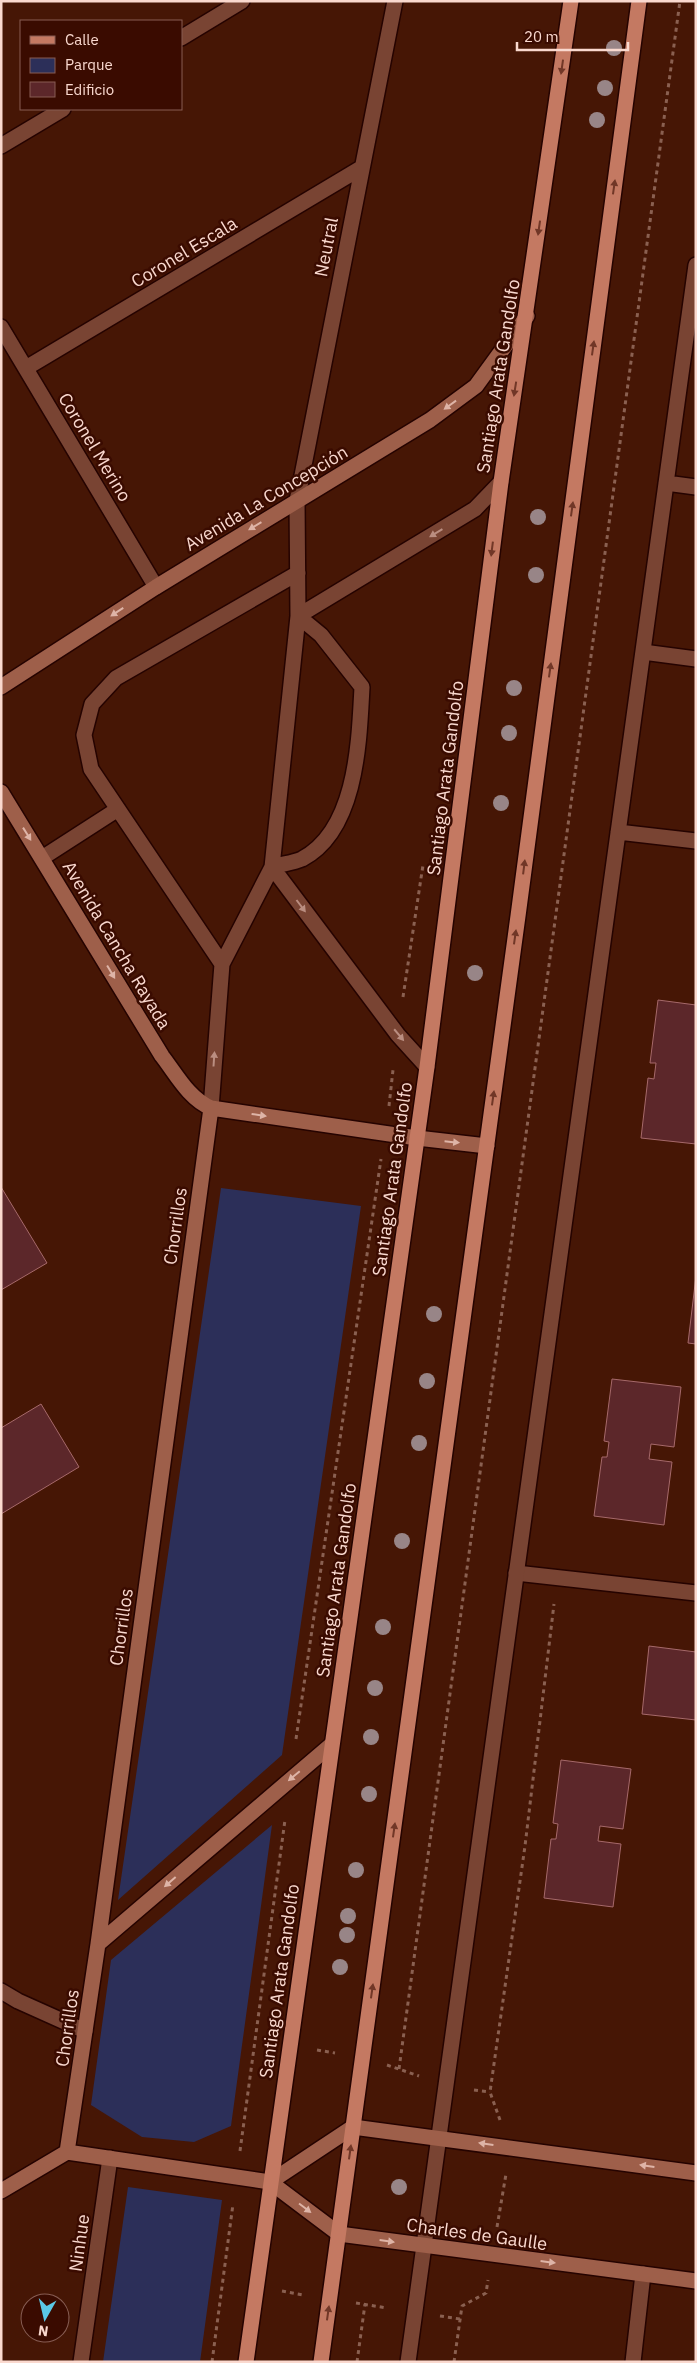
<svg xmlns="http://www.w3.org/2000/svg" width="697" height="2363" font-family="'IBM Plex Sans',sans-serif">
<style>
.green{fill:#2c2f59}
.building{fill:#5c272a;stroke:#a6696a}
.lines{fill:none;stroke-linecap:round;stroke-linejoin:round}
.lane-casing{stroke:#250300;stroke-width:18}
.street-casing{stroke:#250300;stroke-width:18}
.secondary-casing{stroke:#250300;stroke-width:18}
.primary-casing{stroke:#250300;stroke-width:18}
.path{stroke:#8a6051;stroke-width:3;stroke-dasharray:4 4;stroke-linecap:butt}
.lane{stroke:#794433;stroke-width:15}
.street{stroke:#794433;stroke-width:15}
.secondary{stroke:#9e5f4a;stroke-width:15}
.primary{stroke:#c47962;stroke-width:15}
.tree{fill:#988587}
.oneway{fill:#713727}
.oneway2{fill:#deb4a7}
.oneway3{fill:#ba8e81}
.labels{text-anchor:middle;dominant-baseline:central;stroke-width:5;stroke-linejoin:round;paint-order:stroke}
.street-label{font-size:18px;fill:#fad9cf;stroke:#3a0b00}
</style>
<rect width="100%" height="100%" fill="#461605"/>
<path class="green" d="M221 1188 361 1206 282 1755 118 1900Z
M272 1825 231 2126 194 2142 142 2137 91 2105 111 1960Z
M128 2187 222 2200 200 2362H103Z"/>
<path class="building" d="M658 1000 696 1005V1144L641 1138 648 1078 654 1079 656 1063H650Z
M1 1187 47 1263 1 1290Z
M696 1276V1344L688 1343Z
M612 1379 681 1387 674 1447 651 1444 649 1459 672 1462 664 1525 594 1516 602 1457H607L609 1442 604 1441Z
M41 1404 79 1467 1 1514V1428Z
M649 1646 696 1652V1720L642 1714Z
M561 1760 631 1769 623 1829 600 1826 598 1841 621 1844 613 1907 544 1898 551 1839H556L558 1824 553 1823Z"/>
<g class="lines">
<g class="lane-casing">
<path id="lane" d="M298 616 475 509 501 482
M42 858 118 809
M272 867C281 864 293 863 302 859 357 830 359 742 362 687L321 635 298 616
M272 867 398 1035 427 1067
M222 964 91 769 84 735 92 704 116 678 298 573
M211 1108 222 964 272 867 298 616 297 501
M516 1573 696 1593
M633 2362 643 2274"/>
</g>
<g class="street-casing">
<path id="street" d="M181 38 242 1
M1 146 63 109
M1 327 156 587
M26 368 361 168
M666 483 696 487
M297 501 395 1
M643 652 696 659
M618 832 696 841
M1 1991 18 2001 85 2031
M81 2362 110 2158
M408 2362 696 265"/>
</g>
<g class="secondary-casing">
<path id="secondary" d="M1 687 156 587 430 420 476 386 527 316
M1 792 162 1056C176 1074 189 1099 211 1108L417 1138 487 1146
M98 1944 331 1745
M67 2152 98 1944 211 1108
M67 2152 270 2182 339 2234 696 2281
M270 2182 353 2127 696 2173
M1 2191 67 2152"/>
</g>
<g class="primary-casing">
<path id="primary" d="M246 2362 427 1067 501 482 571 1
M321 2362 518 916 639 1"/>
</g>
<path class="path" d="M403 997 423 865
M389 1106 393 1070
M296 1739 381 1159
M317 2050 335 2053
M387 2065 419 2076
M399 2069 680 1
M474 2090 490 2092
M500 2120 490 2092 525 1846 554 1604
M240 2151 285 1820
M497 2227 506 2174
M282 2291 303 2295
M356 2303 387 2308
M440 2316 460 2319
M212 2362 233 2204
M357 2362 365 2304
M454 2362 462 2306 486 2293 488 2280"/>
<use href="#lane" class="lane"/>
<use href="#street" class="street"/>
<use href="#secondary" class="secondary"/>
<use href="#primary" class="primary"/>
</g>
<g class="tree">
<circle cx="614" cy="48" r="8"/>
<circle cx="605" cy="88" r="8"/>
<circle cx="597" cy="120" r="8"/>
<circle cx="538" cy="517" r="8"/>
<circle cx="536" cy="575" r="8"/>
<circle cx="514" cy="688" r="8"/>
<circle cx="509" cy="733" r="8"/>
<circle cx="501" cy="803" r="8"/>
<circle cx="475" cy="973" r="8"/>
<circle cx="434" cy="1314" r="8"/>
<circle cx="427" cy="1381" r="8"/>
<circle cx="419" cy="1443" r="8"/>
<circle cx="402" cy="1541" r="8"/>
<circle cx="383" cy="1627" r="8"/>
<circle cx="375" cy="1688" r="8"/>
<circle cx="371" cy="1737" r="8"/>
<circle cx="369" cy="1794" r="8"/>
<circle cx="356" cy="1870" r="8"/>
<circle cx="348" cy="1916" r="8"/>
<circle cx="347" cy="1935" r="8"/>
<circle cx="340" cy="1967" r="8"/>
<circle cx="399" cy="2187" r="8"/>
</g>
<defs><path id="oneway-solid" d="M-6-.8H1V-3.2L6.5 0L1 3.2V.8H-6Z" transform="scale(1.25)"/></defs>
<g class="oneway">
<use href="#oneway-solid" transform="translate(562 67) rotate(98)"/>
<use href="#oneway-solid" transform="translate(614 187) rotate(-82)"/>
<use href="#oneway-solid" transform="translate(539 228) rotate(98)"/>
<use href="#oneway-solid" transform="translate(593 348) rotate(-82)"/>
<use href="#oneway-solid" transform="translate(515 389) rotate(99)"/>
<use href="#oneway-solid" transform="translate(572 509) rotate(-82)"/>
<use href="#oneway-solid" transform="translate(492 549) rotate(97)"/>
<use href="#oneway-solid" transform="translate(550 670) rotate(-82)"/>
<use href="#oneway-solid" transform="translate(524 867) rotate(-83)"/>
<use href="#oneway-solid" transform="translate(515 937) rotate(-82)"/>
<use href="#oneway-solid" transform="translate(493 1098) rotate(-82)"/>
<use href="#oneway-solid" transform="translate(394 1830) rotate(-82)"/>
<use href="#oneway-solid" transform="translate(372 1991) rotate(-82)"/>
<use href="#oneway-solid" transform="translate(350 2152) rotate(-82)"/>
<use href="#oneway-solid" transform="translate(328 2313) rotate(-82)"/>
</g>
<g class="oneway2">
<use href="#oneway-solid" transform="translate(450 405) rotate(144)"/>
<use href="#oneway-solid" transform="translate(255 526) rotate(149)"/>
<use href="#oneway-solid" transform="translate(117 612) rotate(147)"/>
<use href="#oneway-solid" transform="translate(27 834) rotate(58)"/>
<use href="#oneway-solid" transform="translate(111 972) rotate(59)"/>
<use href="#oneway-solid" transform="translate(259 1115) rotate(8)"/>
<use href="#oneway-solid" transform="translate(452 1142) rotate(6)"/>
<use href="#oneway-solid" transform="translate(294 1776) rotate(140)"/>
<use href="#oneway-solid" transform="translate(170 1882) rotate(139)"/>
<use href="#oneway-solid" transform="translate(486 2144) rotate(-172)"/>
<use href="#oneway-solid" transform="translate(647 2166) rotate(-172)"/>
<use href="#oneway-solid" transform="translate(305 2208) rotate(37)"/>
<use href="#oneway-solid" transform="translate(387 2241) rotate(8)"/>
<use href="#oneway-solid" transform="translate(548 2262) rotate(7)"/>
</g>
<g class="oneway3">
<use href="#oneway-solid" transform="translate(436 533) rotate(149)"/>
<use href="#oneway-solid" transform="translate(301 906) rotate(53)"/>
<use href="#oneway-solid" transform="translate(399 1035) rotate(50)"/>
<use href="#oneway-solid" transform="translate(214 1059) rotate(-86)"/>
</g>
<g class="labels">
<g class="street-label">
<text transform="translate(326 247) rotate(-79)">Neutral</text>
<text transform="translate(184 252) rotate(-31)">Coronel Escala</text>
<text transform="translate(498 376) rotate(-81)">Santiago Arata Gandolfo</text>
<text transform="translate(95 447) rotate(59)">Coronel Merino</text>
<text transform="translate(266 498) rotate(-31)">Avenida La Concepción</text>
<text transform="translate(445 778) rotate(-83)">Santiago Arata Gandolfo</text>
<text transform="translate(117 945) rotate(59)">Avenida Cancha Rayada</text>
<text transform="translate(392 1179) rotate(-82)">Santiago Arata Gandolfo</text>
<text transform="translate(175 1226) rotate(-82)">Chorrillos</text>
<text transform="translate(336 1580) rotate(-82)">Santiago Arata Gandolfo</text>
<text transform="translate(121 1627) rotate(-82)">Chorrillos</text>
<text transform="translate(279 1981) rotate(-82)">Santiago Arata Gandolfo</text>
<text transform="translate(67 2028) rotate(-82)">Chorrillos</text>
<text transform="translate(477 2234) rotate(8)">Charles de Gaulle</text>
<text transform="translate(79 2243) rotate(-82)">Ninhue</text>
</g>
</g>
<rect width="697" height="2363" fill="none" stroke="#fad9cf" stroke-width="5"/>
<rect x="20" y="20" width="162" height="90" fill="#3a0b00" stroke="#875d53"/>
<rect x="30" y="36" width="25" height="8" fill="#c47962" stroke="#875d53"/>
<text x="65" y="45" font-size="15" fill="#fad9cf">Calle</text>
<rect x="30" y="58" width="25" height="15" fill="#2c2f59" stroke="#875d53"/>
<text x="65" y="70" font-size="15" fill="#fad9cf">Parque</text>
<rect x="30" y="82" width="25" height="15" fill="#5c272a" stroke="#875d53"/>
<text x="65" y="95" font-size="15" fill="#fad9cf">Edificio</text>
<g transform="translate(45 2318) rotate(188)"><circle r="24" fill="#3a0b00" stroke="#875d53"/>
<path d="M0-4L9 19L0 12L-9 19Z" fill="#5ac8e6"/>
<text y="-8" font-size="14" font-weight="bold" text-anchor="middle" fill="#fad9cf">N</text>
</g>
<path d="M517 42v8h111v-8" fill="none" stroke="#fad9cf" stroke-width="2.5"/>
<text x="524" y="42" font-size="15" fill="#fad9cf" stroke="#3a0b00" stroke-width="4" paint-order="stroke">20 m</text>
</svg>
